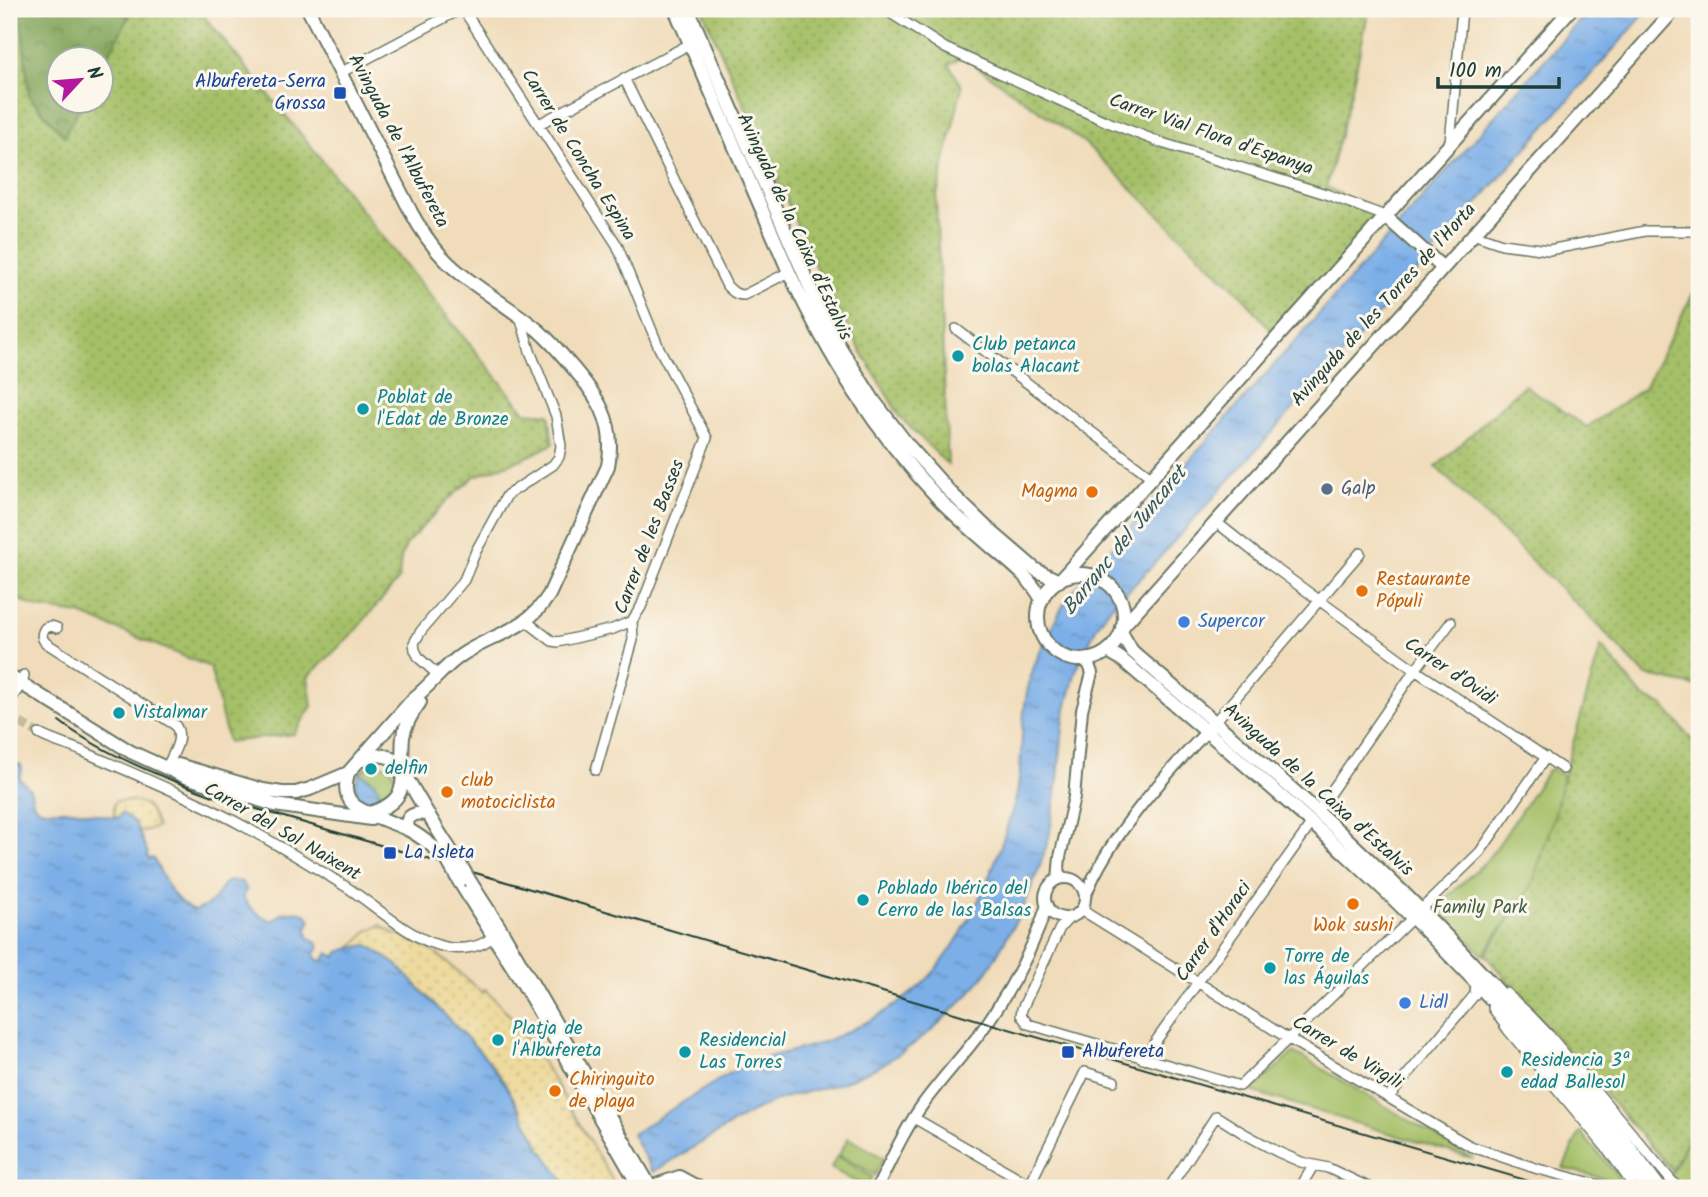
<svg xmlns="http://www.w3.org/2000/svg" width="1708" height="1197" font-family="Kalam,sans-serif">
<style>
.grass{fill:url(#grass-dots);stroke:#627e4e;stroke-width:2;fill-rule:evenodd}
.forest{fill:url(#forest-crowns);stroke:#527248;stroke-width:2}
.sand{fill:url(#sand-dots);stroke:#868c69;stroke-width:2}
.green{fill:#a5c067;stroke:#627e4e;stroke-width:2}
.water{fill:url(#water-ripples);stroke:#4e768e;stroke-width:2}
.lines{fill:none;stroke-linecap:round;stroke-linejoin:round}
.minor-tunnel{stroke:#c6bc9f;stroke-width:9;stroke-dasharray:9 4.5;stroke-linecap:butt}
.minor-casing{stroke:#687563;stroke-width:12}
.tertiary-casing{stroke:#687563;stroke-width:14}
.secondary-casing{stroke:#687563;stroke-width:16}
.minor{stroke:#fff;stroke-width:9}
.tertiary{stroke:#fff;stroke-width:10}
.secondary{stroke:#fff;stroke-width:12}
.tram{stroke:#1f3d34;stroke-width:2}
.secondary-bridge-casing{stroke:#687563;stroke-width:16;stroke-linecap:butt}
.secondary-bridge{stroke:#fff;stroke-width:12}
.transit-dot{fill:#1a4fb4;stroke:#fbf7ec;stroke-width:2.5}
.culture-dot{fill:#0f9aa8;stroke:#fbf7ec;stroke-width:2.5}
.service-dot{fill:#5c6f8a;stroke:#fbf7ec;stroke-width:2.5}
.food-dot{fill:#e8710a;stroke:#fbf7ec;stroke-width:2.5}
.shop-dot{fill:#3f7fe0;stroke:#fbf7ec;stroke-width:2.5}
.labels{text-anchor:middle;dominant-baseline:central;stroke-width:6;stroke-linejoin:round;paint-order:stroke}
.transit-label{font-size:19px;fill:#164399;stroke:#fbf7ec;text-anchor:start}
.street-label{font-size:19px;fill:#1f3d34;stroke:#fbf7ec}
.culture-label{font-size:19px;fill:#0d838f;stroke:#fbf7ec;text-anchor:start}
.service-label{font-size:19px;fill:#4e5e75;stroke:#fbf7ec;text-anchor:start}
.food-label{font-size:19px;fill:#c56008;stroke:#fbf7ec;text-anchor:start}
.shop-label{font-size:19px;fill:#366cbe;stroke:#fbf7ec;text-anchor:start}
.park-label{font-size:19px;fill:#405e41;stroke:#fbf7ec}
.water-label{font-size:21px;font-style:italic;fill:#365a61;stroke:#fbf7ec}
</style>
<defs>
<pattern id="grass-dots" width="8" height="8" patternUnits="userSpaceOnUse" patternTransform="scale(1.75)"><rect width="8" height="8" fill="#a5c067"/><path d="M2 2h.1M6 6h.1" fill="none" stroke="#869d56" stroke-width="1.8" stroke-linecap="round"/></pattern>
<pattern id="forest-crowns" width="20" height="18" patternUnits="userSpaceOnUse" patternTransform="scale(1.75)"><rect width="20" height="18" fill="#84a65c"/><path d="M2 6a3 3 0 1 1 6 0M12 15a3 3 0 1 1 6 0" fill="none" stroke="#6b884d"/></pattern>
<pattern id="sand-dots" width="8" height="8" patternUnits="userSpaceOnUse" patternTransform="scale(1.75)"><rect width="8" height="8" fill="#eeda9e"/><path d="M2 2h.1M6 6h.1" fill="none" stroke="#ccbc89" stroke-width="1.8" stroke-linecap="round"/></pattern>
<pattern id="water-ripples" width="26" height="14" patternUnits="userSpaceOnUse" patternTransform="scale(1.75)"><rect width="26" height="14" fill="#7cafe8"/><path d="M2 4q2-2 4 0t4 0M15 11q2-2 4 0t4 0" fill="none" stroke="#6590bd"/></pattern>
</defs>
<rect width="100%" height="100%" fill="#fbf7ec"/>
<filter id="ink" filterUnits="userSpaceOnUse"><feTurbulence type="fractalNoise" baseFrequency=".0143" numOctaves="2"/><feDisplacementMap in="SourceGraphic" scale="14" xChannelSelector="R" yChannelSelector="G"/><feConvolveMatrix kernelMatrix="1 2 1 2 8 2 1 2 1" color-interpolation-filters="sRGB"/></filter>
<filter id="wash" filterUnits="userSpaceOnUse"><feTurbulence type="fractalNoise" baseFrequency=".00686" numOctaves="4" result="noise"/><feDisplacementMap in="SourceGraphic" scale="28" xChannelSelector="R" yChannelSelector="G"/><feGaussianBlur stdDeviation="1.57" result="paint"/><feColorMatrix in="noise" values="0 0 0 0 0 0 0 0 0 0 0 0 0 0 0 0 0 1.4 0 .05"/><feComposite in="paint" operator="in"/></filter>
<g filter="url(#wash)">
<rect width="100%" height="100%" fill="#f0dcba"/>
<path class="grass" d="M9 9H200L207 20 314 150 379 233 525 412 549 414 553 444 525 458 475 476 449 499 407 543 401 557 399 579 354 632 308 677 312 706 294 734 228 742 210 667 80 614 38 608 9 595ZM60 60H102V102H60Z
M702 9H1369L1349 101 1326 187 1385 216 1276 337 1247 301 1085 143 963 57 949 64 962 87 936 200 948 465 900 417 827 293Z
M1699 282V687L1645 675 1598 625 1436 467 1524 385 1587 427 1644 388Z
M1601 646 1643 697 1663 705 1699 748V1117L1672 1171 1485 955 1532 885Z"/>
<path class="forest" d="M9 9H119L129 16 102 67V60H60V102H83L64 136 29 96 22 25Z"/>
<path class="sand" d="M116 801C142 800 149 801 157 827L140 832 122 814 118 818H114V804Z
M381 925 396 935 399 933C408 940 419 943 429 949 449 961 464 978 483 993L485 989 516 1022 555 1082 617 1188H568L542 1150 506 1085 486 1058 397 965 368 945 351 948 367 931Z"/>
<path class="green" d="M377 764 389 766 396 776C396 786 390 795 381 800 380 786 371 778 359 773L370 765Z
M1553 769 1563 776 1555 813 1532 885 1483 955 1436 907 1485 862 1499 844 1548 770Z
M1294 1052 1474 1159 1251 1091Z
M1699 1117V1188H1677L1669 1178Z
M1580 1132 1620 1178 1617 1182 1563 1168Z
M848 1138 884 1158 875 1175 839 1155Z
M837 1156 872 1177 866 1188 831 1168Z"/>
<path class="water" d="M1590 9H1649L1422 266 1142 577 1109 609 1096 628 1076 670 1064 717 1057 788 1049 837 1039 869 1022 910 1003 944 987 972 969 994 932 1030 911 1046 880 1066 841 1083 777 1100 750 1113 653 1172 632 1134C656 1119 680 1104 704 1089 716 1082 728 1074 740 1067 767 1054 798 1052 826 1041 860 1027 894 1010 921 985 960 950 993 874 1008 824 1012 812 1016 800 1018 788 1023 755 1020 721 1028 688 1035 656 1052 625 1068 597Z
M9 761 21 765 22 770 19 778 30 789 34 805 40 809 46 810H73L118 818 122 813 135 823 148 853 147 856 149 859 153 858C165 879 171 900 194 911 199 909 206 907 210 903 225 890 217 877 242 882L247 890 243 897C248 908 261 916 271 921L277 918 282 913C295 911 303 909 311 920L307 928 308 937 318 944 319 947 314 955 318 960 323 961 328 953 336 957 338 952 351 948 368 945 397 965 486 1058 506 1085 542 1150 568 1188H9Z
M359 773C372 778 380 786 381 800L367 802 358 798 355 784Z"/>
</g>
<g filter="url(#ink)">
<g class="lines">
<path class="minor-tunnel" d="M9 716 39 734"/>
<g class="minor-casing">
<path id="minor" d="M463 9 617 245 659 348 707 438 641 607 632 621 633 640 596 770
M884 9 945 48 1105 121 1162 143 1326 194 1385 216
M340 73 461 9
M624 78 727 286C733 292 736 295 744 295L789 272
M539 124 690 44
M1450 143 1462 9
M1473 234 1502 244 1549 250 1645 231H1699
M956 329 1151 477
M1216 522 1268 563 1415 670 1563 769
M526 621 552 641 558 642 613 629 632 621
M57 628 51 626 45 628C41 634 41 638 46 643L175 725C185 738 172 755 166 769
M438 675 419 658 415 650 414 643 421 631 464 580 476 551 507 495 553 465 559 457 561 446 556 416 530 351 520 316
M9 701 22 684 24 675
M1214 723 1360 553
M39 734C53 742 69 745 84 752 139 776 195 799 247 828 281 847 315 867 348 888 374 905 409 937 438 945 456 951 484 950 496 932
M1317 812 1415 670 1451 622
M1083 908 1088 914 1289 1039 1470 1146 1538 1169 1611 1188
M1070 917 1060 928 1022 1009 1021 1015 1028 1024 1240 1086 1480 852 1546 757
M1506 993 1529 1014 1549 1035 1675 1185 1672 1188
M1493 1008 1508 1030 1608 1150 1635 1188
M1143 1059 1312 823
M1388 1098 1472 998 1475 994 1476 984
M914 1118 1036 1188
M1030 1184 1085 1072 1114 1081
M1169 1188 1216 1116 1243 1133 1278 1152 1301 1162 1328 1168 1370 1188
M1300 1188 1313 1166
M1466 1188 1467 1187"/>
</g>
<g class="tertiary-casing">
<path id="tertiary" d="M1045 898a20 20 0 1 1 40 0a20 20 0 1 1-40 0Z
M1058 879 1060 857 1074 797 1082 710 1092 673 1089 665 1084 660
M1085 897C1107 838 1167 773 1210 728
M649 1188 650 1186 679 1176 701 1188
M877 1188C891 1160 904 1130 923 1104 941 1079 962 1057 980 1033 1008 995 1033 950 1047 905"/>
</g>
<g class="secondary-casing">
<path id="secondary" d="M308 9 411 212C424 236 439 257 461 274 486 294 514 310 539 331 549 340 559 351 568 362 596 394 617 421 608 466L549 595C525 632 497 632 463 654 444 666 431 685 414 698L348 773C345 784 344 795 353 804 360 812 394 823 407 829 421 836 434 847 446 858
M675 9 789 272C829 358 874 430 939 499 956 517 976 533 995 550 1013 565 1031 579 1042 600
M688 9 819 308 841 349 874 401 907 444 949 491 986 527 1036 570 1059 581
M1385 216 1443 268
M1038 617a43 43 0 1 1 86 0a43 43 0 1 1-86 0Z
M1060 580 1571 9
M1122 627 1675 9
M1121 632 1132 651C1208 718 1287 781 1360 851 1470 954 1571 1067 1660 1188
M1108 651 1120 658C1197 724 1275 788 1349 857 1459 958 1559 1069 1648 1188
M9 676 131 752 186 777 275 805 371 819
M362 760C375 754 387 753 398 763 418 797 437 832 460 864
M178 765 263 790 282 793H296L310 789 348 773
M369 813C416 800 399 773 403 737 405 724 412 713 420 702
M409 830C402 816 417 811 428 815
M459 881 525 987 640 1188
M471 883 500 928 651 1188"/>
</g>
<use href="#minor" class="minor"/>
<use href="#tertiary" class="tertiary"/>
<use href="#secondary" class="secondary"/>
<path class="tram" d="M59 721C102 754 168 780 219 798L1553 1188"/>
<g class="secondary-bridge-casing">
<path id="secondary-bridge" d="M446 858 459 881
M460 864 471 883"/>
</g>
<use href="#secondary-bridge" class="secondary-bridge"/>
</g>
</g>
<g class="transit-dot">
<rect x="333" y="86" width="14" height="14" rx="3.5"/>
<rect x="383" y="846" width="14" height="14" rx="3.5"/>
<rect x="1061" y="1045" width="14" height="14" rx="3.5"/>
</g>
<g class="culture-dot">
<circle cx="958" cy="356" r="7"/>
<circle cx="363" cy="409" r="7"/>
<circle cx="119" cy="713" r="7"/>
<circle cx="371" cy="769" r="7"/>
<circle cx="863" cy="900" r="7"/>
<circle cx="1270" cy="968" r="7"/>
<circle cx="498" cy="1040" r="7"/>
<circle cx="685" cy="1052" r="7"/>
<circle cx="1507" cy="1072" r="7"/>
</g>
<circle class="service-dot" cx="1327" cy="489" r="7"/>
<g class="food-dot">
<circle cx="1092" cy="492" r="7"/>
<circle cx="1362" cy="591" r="7"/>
<circle cx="447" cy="792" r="7"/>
<circle cx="1353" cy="904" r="7"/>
<circle cx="555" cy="1091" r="7"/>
</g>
<g class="shop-dot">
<circle cx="1184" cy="622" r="7"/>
<circle cx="1405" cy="1003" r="7"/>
</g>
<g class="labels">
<g class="transit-label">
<text x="326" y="82" text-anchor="end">Albufereta-Serra<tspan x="326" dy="22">Grossa</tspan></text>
<text x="404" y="853">La Isleta</text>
<text x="1082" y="1052">Albufereta</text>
</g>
<g class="street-label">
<text transform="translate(1211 135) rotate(19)">Carrer Vial Flora d'Espanya</text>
<text transform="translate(398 141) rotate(62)">Avinguda de l'Albufereta</text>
<text transform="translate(578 155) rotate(58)">Carrer de Concha Espina</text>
<text transform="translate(794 227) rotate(65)">Avinguda de la Caixa d'Estalvis</text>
<text transform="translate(1384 305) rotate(-48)">Avinguda de les Torres de l'Horta</text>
<text transform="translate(650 537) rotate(-69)">Carrer de les Basses</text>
<text transform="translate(1450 672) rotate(34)">Carrer d'Ovidi</text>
<text transform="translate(1318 790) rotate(42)">Avinguda de la Caixa d'Estalvis</text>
<text transform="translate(282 832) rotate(30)">Carrer del Sol Naixent</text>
<text transform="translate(1214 932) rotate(-55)">Carrer d'Horaci</text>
<text transform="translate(1347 1053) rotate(31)">Carrer de Virgili</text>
</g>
<g class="culture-label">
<text x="972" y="345">Club petanca<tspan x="972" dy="22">bolas Alacant</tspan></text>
<text x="377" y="398">Poblat de<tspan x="377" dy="22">l'Edat de Bronze</tspan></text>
<text x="133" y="713">Vistalmar</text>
<text x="385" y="769">delfin</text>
<text x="877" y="889">Poblado Ibérico del<tspan x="877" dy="22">Cerro de las Balsas</tspan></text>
<text x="1284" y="957">Torre de<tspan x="1284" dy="22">las Águilas</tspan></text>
<text x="512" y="1029">Platja de<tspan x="512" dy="22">l'Albufereta</tspan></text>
<text x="699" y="1041">Residencial<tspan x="699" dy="22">Las Torres</tspan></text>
<text x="1521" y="1061">Residencia 3ª<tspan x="1521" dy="22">edad Ballesol</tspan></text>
</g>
<g class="service-label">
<text x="1341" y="489">Galp</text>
</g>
<g class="food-label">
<text x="1078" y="492" text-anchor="end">Magma</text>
<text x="1376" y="580">Restaurante<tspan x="1376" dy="22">Pópuli</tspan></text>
<text x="461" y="781">club<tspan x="461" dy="22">motociclista</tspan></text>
<text x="1353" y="926" text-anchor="middle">Wok sushi</text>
<text x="569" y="1080">Chiringuito<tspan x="569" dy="22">de playa</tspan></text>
</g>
<g class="shop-label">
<text x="1198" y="622">Supercor</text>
<text x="1419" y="1003">Lidl</text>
</g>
<g class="park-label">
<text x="1480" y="908">Family Park</text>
</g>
<g class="water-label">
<text transform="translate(1125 541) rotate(-51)">Barranc del Juncaret</text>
</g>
</g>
<rect width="1708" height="1197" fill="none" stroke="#fbf7ec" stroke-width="35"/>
<g transform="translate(80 80) rotate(64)"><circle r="33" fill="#fbf7ec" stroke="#a3ada2" stroke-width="2"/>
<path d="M0-5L12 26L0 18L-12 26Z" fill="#b5179e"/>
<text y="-10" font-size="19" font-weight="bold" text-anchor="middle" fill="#1f3d34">N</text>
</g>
<path d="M1438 77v10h121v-10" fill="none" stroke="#1f3d34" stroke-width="3.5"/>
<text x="1449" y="77" font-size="21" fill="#1f3d34" stroke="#fbf7ec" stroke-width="5" paint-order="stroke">100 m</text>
</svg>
